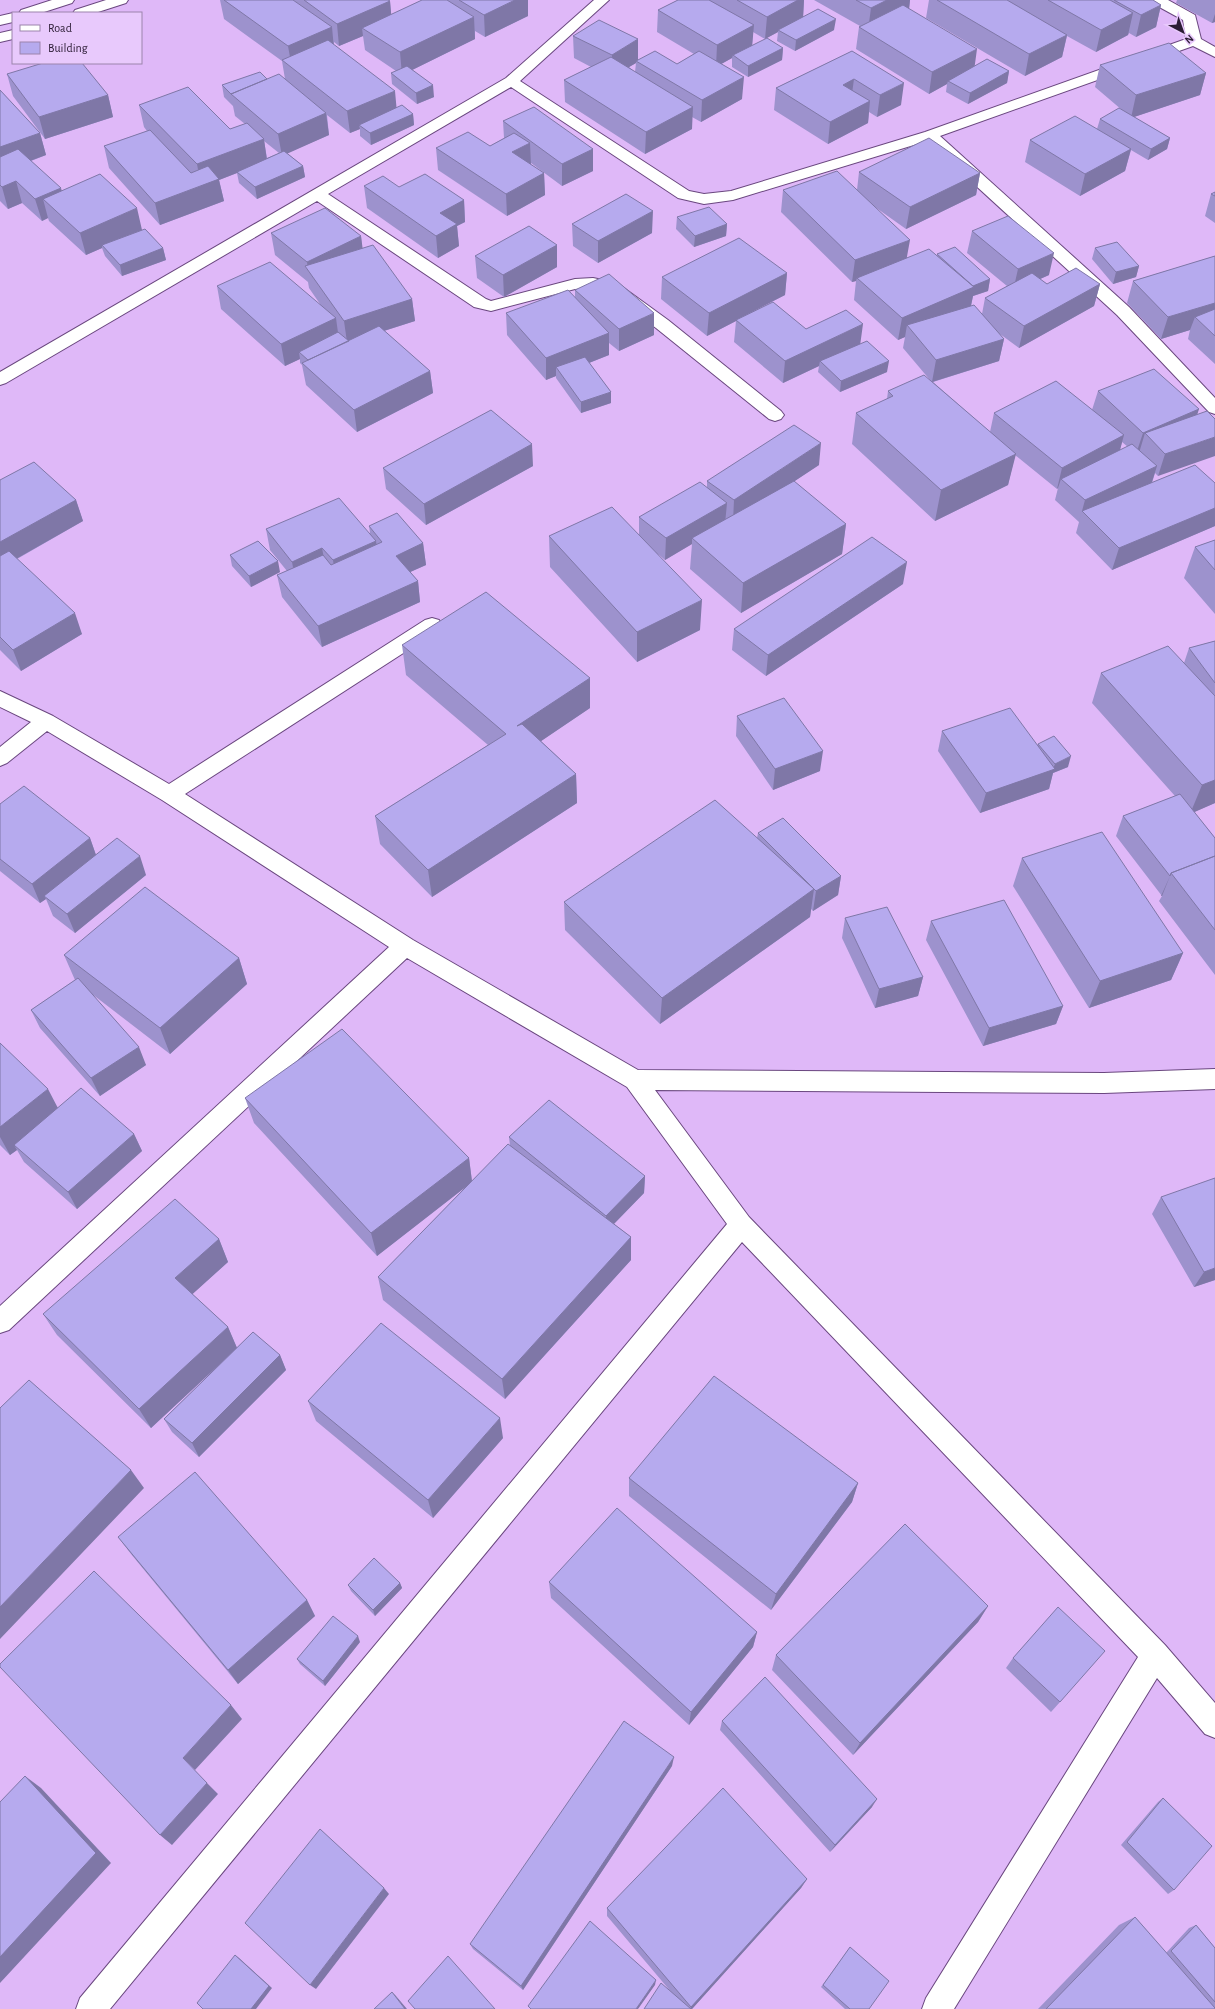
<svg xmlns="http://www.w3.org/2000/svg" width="1215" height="2009" font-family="'Alegreya Sans',sans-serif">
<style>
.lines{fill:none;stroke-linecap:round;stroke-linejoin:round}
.street-casing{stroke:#6a477f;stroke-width:2}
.primary-casing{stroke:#6a477f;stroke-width:2}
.street{fill:#fff;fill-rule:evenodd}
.primary{fill:#fff;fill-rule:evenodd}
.wall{fill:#9d92cd;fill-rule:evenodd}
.shaded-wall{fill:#7f77a7}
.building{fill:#b6aaee;stroke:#7f77a7}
</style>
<rect width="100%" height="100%" fill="#dfb8f8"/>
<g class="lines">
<g class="street-casing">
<path id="street" d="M594 0H609L520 81 689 191 704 194 731 191 925 132 1186 39 1183 20 1152 3 1150 0H1168L1195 15 1201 39 1215 47V57L1193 46 940 136 1129 307 1215 398V414L1209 412 1117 315 927 141 733 200 704 204 678 198 511 87 328 194 486 299 491 301 575 279 593 278 617 283 668 320 781 411 784 415 781 419 775 421 769 419 656 328 606 291 593 288 575 289 491 311 474 307 317 201 6 383 0 385V372L506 78Z
M432 618 439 620 442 625 439 630 185 794 413 940 638 1070 1104 1073 1215 1069V1089L1104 1093 655 1090 749 1217 1165 1645 1215 1703V1738L1205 1734 1157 1678 954 2009H922L926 1998 1138 1657 742 1242 110 2009H76L80 1998 727 1224 627 1087 407 958 9 1330 0 1333V1306L389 947 162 800 47 731 7 763 0 766V747L31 722 0 707V691L53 716 169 784 425 620Z"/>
</g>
<g class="primary-casing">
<path id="primary" d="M52 0H74L72 3 41 13H19L21 10Z
M106 0H128L126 3 95 13H73L75 10Z
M13 13V22L0 25V16Z
M13 30V39L0 42V33Z"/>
</g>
<use href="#street" class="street"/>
<use href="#primary" class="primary"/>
</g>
<path class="wall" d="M220 0H388L390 1 391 15 422 0H528V16L485 37 475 31V39L412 70 434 97 417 104 392 84 391 73 396 71 365 50 363 36 339 46 334 42V45L396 108 413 114 414 125 371 145 360 136V129L350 133 327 115 329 135 287 153 303 166 305 177 257 199 239 183 237 173 219 180 224 201 160 225 109 168 104 146 147 131 144 127 139 105 230 129 245 124 235 116 233 106 224 97 222 85 267 79H285L282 61 224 19ZM264 141 279 153 267 158Z
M678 0H804L803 17 834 30 795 51 777 41 778 32 765 39 753 32 752 46 783 48 782 60 748 77 732 67V58L721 64 742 99 701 122 692 117V129L645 154 565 102 564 80 591 67 574 58 573 36 638 60 677 64 694 54 657 32 658 10ZM636 63 635 72 629 67Z
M814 0H910L909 9 974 66 1009 71 1007 83 968 104 946 92 947 84 929 94 856 49 859 27 860 26Z
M929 0H1153L1161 5 1156 27 1136 37 1129 33 1128 35 1096 52 1067 36 1062 57 1025 76 926 18Z
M1177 0H1215V22L1212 23 1176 3Z
M852 51 901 105 877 117 869 112 868 123 828 144 774 110 776 88Z
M1100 65 1206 73 1200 95 1134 117 1170 138 1167 149 1148 160 1131 150 1125 171 1080 196 1025 162 1030 140 1097 129 1100 119 1122 110 1095 87Z
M7 74 108 95 113 117 45 139 13 96Z
M0 90 40 133 46 155 31 161 62 191 142 230 163 248 166 260 122 276 105 256 102 248 86 255 49 221 48 218 42 221 22 203 8 209 0 201Z
M503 121 593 149V171L562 186 531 163V165L544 173 545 195 507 216 438 170 436 148 490 146 504 138Z
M859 172 980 173 976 195 906 229 875 207 907 258 937 255V254L990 279 988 291 973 296 971 306 982 314 985 298 1007 286 967 253 972 231 1049 275 1040 279 1047 284H1100L1094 306 1019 348 1000 334 1004 339 999 361 933 382 990 432 994 413 1092 410 1098 391 1199 409 1158 476 1155 473 1152 483H1215V526L1112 570 1076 533 1079 522 1055 500 1058 488 1057 489 1015 455 1008 485 935 521 852 444 856 413 887 399 888 391 930 380 903 348 905 337 898 340 854 300 856 281 852 282 781 212 783 190H857ZM1122 442 1128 447 1120 450Z
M364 186 399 187 464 200 465 222 457 226 459 246 438 258 367 208Z
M1215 192V223L1205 216 1211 194Z
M677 217 727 224 726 236 694 247 676 229Z
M572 224 652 233 598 263 573 246Z
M271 233 361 236 362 248 412 299 415 321 384 331 430 371 433 393 357 432 306 385 302 365 300 363V359L285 366 221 309 217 286 320 304 309 288 308 282 275 255Z
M557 245V267L504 297 477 278 475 256Z
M1095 248 1139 266 1136 277 1113 284 1092 259Z
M1215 256V364L1188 339 1190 330 1161 339 1127 303 1133 281Z
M787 273 785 295 754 311 806 329 860 344 887 372 840 392 818 372 819 366 783 383 734 342 736 321 707 336 661 299 662 277Z
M575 290 654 335 619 351 609 343V355L589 363 611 392V403L581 413 556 378V376L546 380 507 335 506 313 575 297Z
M819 465 793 482 846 524 842 554 741 613 690 569 692 544 665 560 658 554 700 630 637 662 550 567 549 536 639 534V517L707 487V481Z
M533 466 426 525 386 489 383 468Z
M0 480 76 500 83 521 17 559 82 634 21 671 0 650Z
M369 526 423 543 426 565 410 572 418 581 420 602 322 647 282 597 277 575 287 571 270 550 266 529 370 533Z
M1215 540V614L1184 578 1195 547Z
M230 555 280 572 251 587 232 566Z
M903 584 766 676 732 650 734 629Z
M1215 641V803L1194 812 1215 838V975L1159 901 1162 896 1116 836 1123 816 1175 796 1092 703 1101 673 1184 663 1189 648Z
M402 645 590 678V708L541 741 576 774 577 803 432 897 380 844 375 816 488 745 406 675Z
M737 716 820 771 773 790 736 736Z
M942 731 1037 745 1038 744 1068 767 1053 773 1049 789 980 813 938 751Z
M0 804 90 838 96 855 146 875 75 933 53 916 46 899 40 903 0 871Z
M758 833 841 876 838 895 813 911 811 909 810 917 660 1024 565 930 564 902 757 838Z
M1022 858 1183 953 1171 980 1089 1008 1013 886Z
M845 918 923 977 918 996 875 1008 842 938Z
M931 921 1063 1006 1056 1024 983 1046 926 940Z
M64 955 239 958 247 984 170 1054 92 994 146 1065 100 1096 40 1028 31 1010 75 980Z
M0 1043 58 1108 134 1134 142 1151 77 1209 24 1162 17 1150 10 1155 0 1145Z
M245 1098 469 1158 472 1181 510 1146 509 1137 645 1176 644 1193 614 1224 631 1237V1260L505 1399 383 1300 378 1277 467 1186 377 1256 254 1123Z
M1161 1197 1215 1280 1194 1287 1152 1214Z
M219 1239 228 1262 192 1294 228 1327 237 1348 280 1355 286 1370 199 1457 172 1432 164 1419 219 1365 151 1428 57 1335 43 1314Z
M308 1401 503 1438 433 1518 316 1421Z
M629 1478 858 1483 852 1502 771 1610 629 1496Z
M118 1537 307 1600 315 1616 238 1684 131 1554Z
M549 1582 757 1632 753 1647 689 1725 551 1598Z
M400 1583 402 1588 375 1616 351 1591 348 1585Z
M988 1606 978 1622 853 1755 772 1670 776 1655Z
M360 1642 325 1686 300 1664 297 1659Z
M1013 1658 1060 1702 1051 1712 1006 1668Z
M722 1721 872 1807 830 1852 720 1730Z
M672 1766 523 1990 473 1949 470 1944Z
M1163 1798 1174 1890 1168 1894 1121 1845 1158 1802Z
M807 1879 801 1888 692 2009H644L672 1993 607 1916V1908Z
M1135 1917 1166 1953 1189 1928 1196 1925 1215 1948V2009H1038L1119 1925Z
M850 1947 869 2009H845L821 1987 848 1950Z"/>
<path class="shaded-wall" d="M515 0H528V16L485 37 484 15Z
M798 0H804L803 19 778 30V32L765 39 767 17Z
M887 0H910L909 9 868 30 871 8Z
M390 1 392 23 362 28 363 36 339 46 337 24Z
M1161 5 1156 27 1136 37 1141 15Z
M1133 13 1128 35 1096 52 1101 30Z
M1215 14V22L1212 23Z
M474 17 475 39 402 75 400 52Z
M836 19 834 30 795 51 796 40Z
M754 25 752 47 733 55 732 58 716 67 717 45Z
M332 27 334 49 292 68 288 46Z
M1067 35 1062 57 1025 76 1029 54Z
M638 39V61H636V63L612 77V55Z
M783 48 782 60 748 77V66Z
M977 49 974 71 948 81 947 84 929 94 932 72Z
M1009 71 1007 83 968 104 970 93Z
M1206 73 1200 95 1131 118 1136 95Z
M744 77 742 99 701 122 702 100Z
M854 79 851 101 843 85Z
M904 83 901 105 877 117 880 95Z
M433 85 434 97 417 104 416 93Z
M395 91 397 113 359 125 360 129 350 133 347 111Z
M108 95 113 117 45 139 39 117Z
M870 101 868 123 828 144 830 122Z
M693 107 692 129 645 154 646 132Z
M326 113 329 135 282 156 278 134Z
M413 114 414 125 371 145 370 133Z
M40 133 46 155 0 172V147Z
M1170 138 1167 149 1148 160 1151 149Z
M264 139 267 161 237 172V173L219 180 224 201 160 225 155 203 201 186 197 164Z
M530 143 531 165 512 152Z
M593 149V171L562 186V164Z
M1131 149 1125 171 1080 196 1085 174Z
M303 166 305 177 257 199 255 187Z
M544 173 545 195 507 216 506 194Z
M980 173 976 195 906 229 910 207Z
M16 181 22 203 8 209 2 187Z
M61 188 67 210 43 199 48 218 42 221 35 199Z
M464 200 465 222 457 226 459 246 438 258 436 236 440 213Z
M137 208 142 230 102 245V248L86 255 80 233Z
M653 211 652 233 598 263V241Z
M727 224 726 236 694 247 695 236Z
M361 236 364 259 308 270 307 262Z
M910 240 906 262 857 278 856 281 852 282 855 260Z
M557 245V267L504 297 503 275Z
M163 248 166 260 122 276 120 265Z
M1054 253 1049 275 1013 291 1018 269Z
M1139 266 1136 277 1113 284 1116 272Z
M787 273 785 295 736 320V321L707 336 709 313Z
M990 279 988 291 973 296 970 310 907 325 905 337 898 340 902 318 971 286Z
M1100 284 1094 306 1019 348 1024 326Z
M412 299 415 321 349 342H347L344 321Z
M1215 303V323L1195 317 1190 330 1161 339 1168 317Z
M654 313V335L619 351V329Z
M336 318 339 340 299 352 300 359 285 366 281 344Z
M863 324 860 346 820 361 819 366 783 383 785 361Z
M609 333V355L561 374 556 367V376L546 380V358Z
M1004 339 999 361 932 382 936 360Z
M889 361 887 372 840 392 841 381Z
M430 371 433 393 357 432 354 410Z
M611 392V403L581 413V402Z
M1199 409 1192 431 1145 433 1139 453 1136 454 1143 433Z
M1124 435 1118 457 1061 479 1058 488 1057 489 1062 468Z
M1215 437V456L1158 476 1165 454Z
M821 443 819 465 733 522 734 500Z
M532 444 533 466 426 525 424 504Z
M1016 454 1008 485 935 521 941 490Z
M1157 466 1150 488 1082 511 1079 522 1085 500Z
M76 500 83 521 0 568V542Z
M727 503 725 524 692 538V544L665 560 666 538Z
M1215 508V526L1112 570 1119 548Z
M846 524 842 554 741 613 743 583Z
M376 541 379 562 336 582 333 560Z
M423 543 426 565 399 577 396 556Z
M322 548 326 569 296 583 292 562Z
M278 561 280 572 251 587 249 576Z
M907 562 903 584 766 676 768 655Z
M418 581 420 602 322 647 318 626Z
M702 600 700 630 637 662V632Z
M75 613 82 634 21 671 13 650Z
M590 678V708L519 756 517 726Z
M823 751 820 771 773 790 775 769Z
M1071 756 1068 767 1053 773 1049 789 980 813 986 793 1053 769 1055 764Z
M576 774 577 803 432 897 428 870Z
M1215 780V803L1190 814 1202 785Z
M90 838 97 858 44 896 46 899 40 903 32 884Z
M140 856 146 875 75 933 67 914Z
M841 876 838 895 813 911 816 891Z
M1170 876 1162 896H1161Z
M814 889 810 917 660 1024 662 998Z
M1183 953 1171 980 1089 1008 1100 981Z
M239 958 247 984 170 1054 160 1028Z
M923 977 918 996 875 1008 879 989Z
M1063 1006 1056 1024 983 1046 989 1028Z
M139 1047 146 1065 100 1096 91 1078Z
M48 1089 61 1114 14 1145 17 1150 10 1155 0 1137V1127Z
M134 1134 142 1151 77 1209 68 1192Z
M469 1158 472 1182 377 1256 371 1233Z
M645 1176 644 1193 606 1232V1216Z
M631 1237V1260L505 1399 502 1379Z
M219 1239 228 1262 186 1300 175 1278Z
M1215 1268V1280L1194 1287 1204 1272Z
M228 1327 237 1348 151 1428 139 1409Z
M280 1355 286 1370 199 1457 192 1443Z
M500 1418 503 1438 433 1518 428 1500Z
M131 1470 144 1488 0 1639V1607Z
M858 1483 852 1502 771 1610 776 1594Z
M400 1583 402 1588 375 1616 373 1610Z
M307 1600 315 1616 238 1684 228 1670Z
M988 1606 978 1622 853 1755 860 1743Z
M757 1632 753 1647 689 1725 691 1712Z
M358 1636 360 1642 325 1686 323 1681Z
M231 1705 242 1719 195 1770 183 1758Z
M674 1757 672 1766 523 1990 521 1986Z
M25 1776 41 1788 111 1863 0 1983V1957Z
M207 1783 218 1794 172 1845 160 1835Z
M877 1799 872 1807 830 1852 835 1845Z
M807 1879 801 1888 692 2009H690L691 2007Z
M384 1888 389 1894 316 1989 310 1985Z
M235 1955 239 1958 272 1988 256 2009H251Z
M656 1980 655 1985 638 2009H636Z
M392 1992 396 1996 407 2009H405Z"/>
<path class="building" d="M224 0H293L332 27 288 46Z
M304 0H388L390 1 337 24Z
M422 0H447L474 17 400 52 362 28Z
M459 0H515L484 15Z
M678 0H709L754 25 717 45 658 10Z
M737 0H798L767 17Z
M856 0H887L871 8Z
M937 0H1007L1067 35 1029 54Z
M1048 0H1110L1133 13 1101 30Z
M1114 0H1153L1161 5 1141 15Z
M903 5 977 49 932 72 859 27Z
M818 9 836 19 796 40 778 30Z
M599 20 638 39 612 55 573 36Z
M767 38 783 48 748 66 733 55Z
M328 40 395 91 347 111 282 60Z
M1169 43 1206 73 1136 95 1100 65Z
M655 51 677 64 699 51 744 77 702 100 636 61Z
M852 51 904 83 880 95 854 79 843 85 870 101 830 122 776 88Z
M611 57 693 107 646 132 564 80Z
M987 59 1009 71 970 93 948 81Z
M43 63H82L108 95 39 117 7 74Z
M407 66 433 85 416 93 391 73Z
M260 72 267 79 231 94 222 85Z
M279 74 326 113 278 134 231 94Z
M188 87 230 129 247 123 264 139 197 164 139 105Z
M0 90 40 133 0 147Z
M402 105 413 114 370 133 359 125Z
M534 107 593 149 562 164 503 121Z
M1119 108 1170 138 1151 149 1100 119Z
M1075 116 1131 149 1085 174 1030 140Z
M150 130 191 173 208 166 219 179 155 203 104 146Z
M468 132 490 146 514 133 530 143 512 152 544 173 506 194 436 148Z
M929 138 980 173 910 207 859 172Z
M18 149 61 188 35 199 16 181 2 187 0 185V157Z
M284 151 303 166 255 187 237 172Z
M837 171 910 240 855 260 783 190Z
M100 174 137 208 80 233 43 199Z
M425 174 464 200 440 213 457 224 436 236 364 186 383 176 399 187Z
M1215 192V196L1211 194Z
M626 194 653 211 598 241 572 224Z
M709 207 727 224 695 236 677 217Z
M325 208 361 236 307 262 271 233Z
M1008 216 1054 253 1018 269 972 231Z
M529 226 557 245 503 275 475 256Z
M145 229 163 248 120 265 102 245Z
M739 238 787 273 709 313 662 277Z
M1117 242 1139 266 1116 272 1095 248Z
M373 245 412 299 344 321 305 266Z
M955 247 990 279 973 286 937 254Z
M929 249 974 287 902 318 857 278Z
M1215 256V303L1168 317 1133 281Z
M270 262 336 318 281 344 217 286Z
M1076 268 1100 284 1024 326 985 298 1032 273 1047 284Z
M609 274 654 313 619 329 575 290Z
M568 290 609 333 546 358 506 313Z
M773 302 806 329 846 310 863 324 785 361 736 320Z
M974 305 1004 339 936 360 907 325Z
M1215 309V336L1195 317Z
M379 326 430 371 354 410 302 363Z
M338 332 349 341 308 360 299 352Z
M867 341 889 361 841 381 820 361Z
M585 357 611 392 581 402 556 367Z
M1154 369 1199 409 1143 433 1098 391Z
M924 375 1016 454 941 490 856 413 893 396 888 391Z
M1056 381 1124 435 1062 468 994 413Z
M491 410 532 444 424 504 383 468Z
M1207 411 1215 419V437L1165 454 1145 433Z
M794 425 821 443 734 500 707 481Z
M1132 444 1157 466 1085 500 1061 479Z
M34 462 76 500 0 542V480Z
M1195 465 1215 483V508L1119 548 1082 511Z
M794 481 846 524 743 583 692 538Z
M700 482 727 503 666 538 639 517Z
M339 498 376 541 333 560 322 548 292 562 266 529Z
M612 507 702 600 637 632 549 536Z
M397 513 423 543 396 556 418 581 318 626 277 575 323 555 331 565 382 542 369 526Z
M872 537 907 562 768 655 734 629Z
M1215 540V570L1195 547Z
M258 541 278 561 249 576 230 555Z
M9 551 75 613 13 650 0 637V556Z
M486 592 590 678 517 726 522 724 576 774 428 870 375 816 506 734 402 645Z
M1215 641V683L1189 648Z
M1168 646 1215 696V780L1202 785 1101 673Z
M784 698 823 751 775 769 737 716Z
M1010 708 1055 769 986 793 942 731Z
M1054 736 1071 756 1055 764 1038 744Z
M24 786 90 838 32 884 0 859V804Z
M1180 794 1215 838V856L1171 873 1170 876 1123 816Z
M715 800 814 889 662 998 564 902Z
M783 818 841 876 816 891 758 833Z
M1102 832 1183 953 1100 981 1022 858Z
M117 838 140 856 67 914 44 896Z
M1215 856V930L1171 873Z
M145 887 239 958 160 1028 64 955Z
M1004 900 1063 1006 989 1028 931 921Z
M887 907 923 977 879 989 845 918Z
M78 978 139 1047 91 1078 31 1010Z
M342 1029 469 1158 371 1233 245 1098Z
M0 1043 48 1089 0 1127Z
M81 1088 134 1134 68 1192 14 1145Z
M549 1100 645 1176 606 1216 509 1137Z
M508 1144 631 1237 502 1379 378 1277Z
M1215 1178V1268L1204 1272 1161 1197Z
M175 1199 219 1239 175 1278 228 1327 139 1409 43 1314Z
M381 1323 500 1418 428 1500 308 1401Z
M253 1332 280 1355 192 1443 164 1419Z
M714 1376 858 1483 776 1594 629 1478Z
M29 1380 131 1470 0 1607V1408Z
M195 1472 307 1600 228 1670 118 1537Z
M617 1508 757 1632 691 1712 549 1582Z
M905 1524 988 1606 860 1743 776 1655Z
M374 1558 400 1583 373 1610 348 1585Z
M94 1571 231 1705 183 1758 207 1783 160 1835 0 1667V1664Z
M1058 1607 1105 1651 1060 1702 1013 1658Z
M333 1616 358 1636 323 1681 297 1659Z
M765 1677 877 1799 835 1845 722 1721Z
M624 1721 674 1757 521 1986 470 1944Z
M25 1776 96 1853 0 1957V1802Z
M723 1788 807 1879 691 2007 607 1908Z
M1163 1798 1212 1846 1174 1890 1127 1842Z
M320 1829 384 1888 310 1985 245 1923Z
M1135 1917 1215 2008V2009H1046Z
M590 1921 656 1980 636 2009H531L528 2006Z
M1196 1925 1215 1948V2002L1171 1951Z
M850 1947 889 1981 869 2009H850L823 1985Z
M235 1955 269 1986 251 2009H203L197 2003Z
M448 1956 495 2009H415L408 2001Z
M661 1983 691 2009H644Z
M392 1992 405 2009H374Z"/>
<rect x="12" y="12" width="130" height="52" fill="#e8c9fc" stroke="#9c84ac"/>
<rect x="20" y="25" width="20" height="6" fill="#ffffff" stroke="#9c84ac"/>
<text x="48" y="32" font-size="12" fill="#2b1c34">Road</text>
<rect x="20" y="42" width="20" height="12" fill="#b6aaee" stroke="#9c84ac"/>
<text x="48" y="52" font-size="12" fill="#2b1c34">Building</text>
<g transform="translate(1183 32) rotate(139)" stroke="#e8c9fc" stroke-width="3" paint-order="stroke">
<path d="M0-3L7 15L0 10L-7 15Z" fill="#2b1c34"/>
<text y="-6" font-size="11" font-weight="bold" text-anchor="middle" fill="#2b1c34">N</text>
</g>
</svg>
